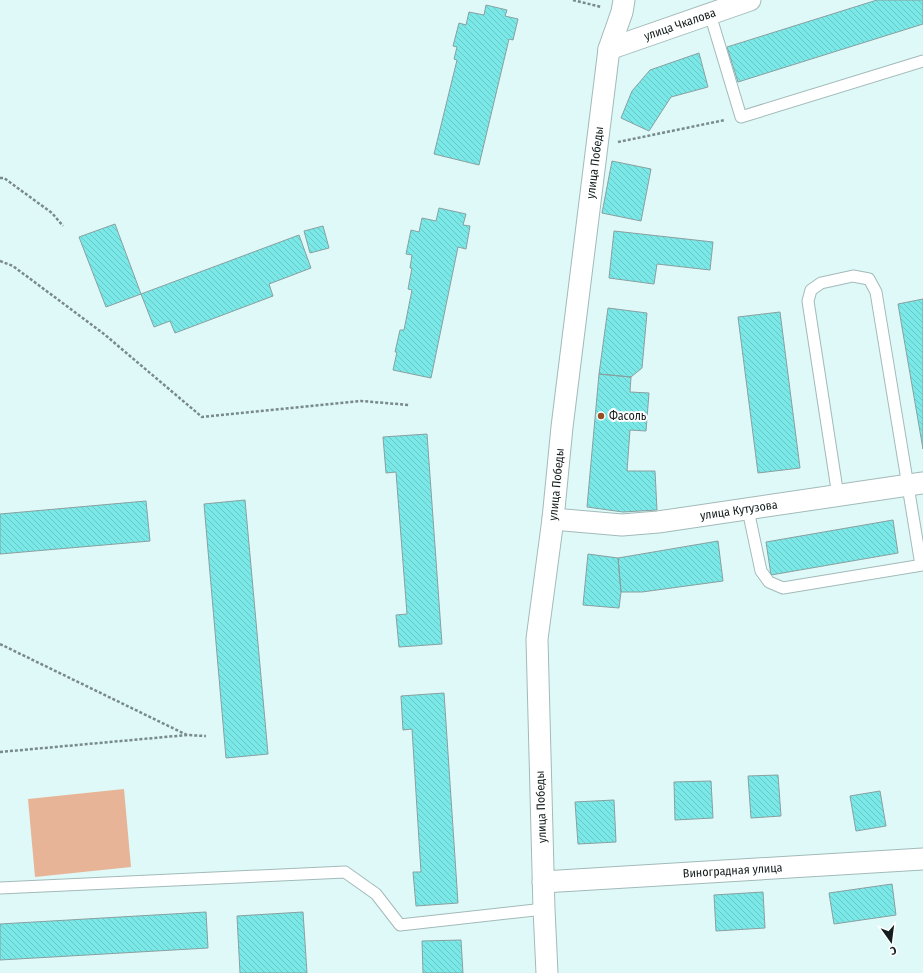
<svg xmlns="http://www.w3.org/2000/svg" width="923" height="973" font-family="'Fira Sans Condensed',sans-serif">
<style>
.green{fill:#e8b497}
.building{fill:url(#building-back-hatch);stroke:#89a0a0}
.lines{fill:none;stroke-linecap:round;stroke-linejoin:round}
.lane-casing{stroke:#a2bab9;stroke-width:13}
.street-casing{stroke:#a2bab9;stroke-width:23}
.path{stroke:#798a8a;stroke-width:2.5;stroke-dasharray:3 2;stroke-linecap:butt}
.lane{stroke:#fff;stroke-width:11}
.street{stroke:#fff;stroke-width:21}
.poi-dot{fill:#944f24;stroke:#fff;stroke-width:1.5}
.labels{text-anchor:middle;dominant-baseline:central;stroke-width:4;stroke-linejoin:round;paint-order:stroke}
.street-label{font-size:12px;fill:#141d1d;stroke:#fff}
.poi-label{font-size:12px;fill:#141d1d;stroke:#fff;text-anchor:start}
</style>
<defs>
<pattern id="building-back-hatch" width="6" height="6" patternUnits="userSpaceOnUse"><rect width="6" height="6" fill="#7be8e8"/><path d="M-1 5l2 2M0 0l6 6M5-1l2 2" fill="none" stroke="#69c7c7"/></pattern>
</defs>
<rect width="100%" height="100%" fill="#dff9f8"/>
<path class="green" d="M124 789 131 867 35 877 28 799Z"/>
<path class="building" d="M877 0H923V24L738 82 727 47Z
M486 5 507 10 505 16 518 19 513 40 509 39 479 165 434 154 457 60 454 59 457 47 453 46 459 23 466 25 469 12 484 15Z
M699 53 708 87 671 97 649 131 621 118 632 91 650 70Z
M612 161 651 169 641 221 602 213Z
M439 208 466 214 463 225 470 226 466 249 458 247 431 378 393 370 397 352H395L400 330H404L412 290 408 289 412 268H410L412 255 406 254 411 230 419 232 422 218 436 221Z
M115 224 141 294 106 307 79 237Z
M323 226 329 248 310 253 304 231Z
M614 231 713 242 710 270 657 264 654 284 609 278Z
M299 235 311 268 269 284 273 296 175 333 170 321 154 327 141 294Z
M923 299V449L898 304Z
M608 308 647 313 642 368 631 377 599 374Z
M780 312 800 468 758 473 738 317Z
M599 374 631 377 630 392 649 393 646 431 630 430 627 471H655L657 510 623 512 587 507Z
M427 434 442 644 399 647 396 615 407 614 396 472 386 473 383 437Z
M245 500 268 754 226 758 204 504Z
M146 501 150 541 0 554V514Z
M893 520 898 553 771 575 766 542Z
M718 541 723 581 642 592H621L618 558Z
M588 554 618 558 621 592 619 608 583 605Z
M444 693 458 903 416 906 413 872H421L412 729 403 730 401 696Z
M778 775 781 816 751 818 748 776Z
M711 781 713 818 675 820 674 782Z
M880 791 886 826 856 831 850 796Z
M614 800 616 842 578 844 575 802Z
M892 884 896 915 834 924 829 893Z
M763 892 765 928 716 931 714 895Z
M206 912 208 948 0 960V924Z
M303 912 307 973H240L237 916Z
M461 940 463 973H423L422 941Z"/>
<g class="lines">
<g class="lane-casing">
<path id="lane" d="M710 14 741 117 923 61
M838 496 808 301 811 290 821 283 853 276 869 279 876 292 921 565
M748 510 761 571 769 582 783 588 923 565
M0 888 345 872 376 894 400 925 544 909"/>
</g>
<g class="street-casing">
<g id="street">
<path id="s1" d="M609 49 750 0"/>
<path id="s2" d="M553 519 622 525 658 522 923 483"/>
<path id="s3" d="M543 882 923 859"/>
<path id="s4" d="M547 973 544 909 537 639 553 519 562 427 609 49 622 12 624 0"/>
</g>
</g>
<path class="path" d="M573 0 601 7
M618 142 725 120
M0 178H4L52 213 63 226
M0 261 13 266 104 334 202 417 361 401 409 405
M0 644 187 735
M0 752 187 735 206 736"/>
<use href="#lane" class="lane"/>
<use href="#street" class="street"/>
</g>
<circle class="poi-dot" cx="601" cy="416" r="4"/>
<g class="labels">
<g class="street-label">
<text stroke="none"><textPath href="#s1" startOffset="75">улица Чкалова</textPath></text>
<text stroke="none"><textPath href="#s4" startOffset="814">улица Победы</textPath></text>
<text stroke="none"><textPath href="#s4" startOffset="490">улица Победы</textPath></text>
<text stroke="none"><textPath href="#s2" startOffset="187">улица Кутузова</textPath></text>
<text transform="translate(541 807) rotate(-92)">улица Победы</text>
<text stroke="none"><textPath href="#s3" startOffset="190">Виноградная улица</textPath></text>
</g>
<g class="poi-label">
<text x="609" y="416">Фасоль</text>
</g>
</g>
<g transform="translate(891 941) rotate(166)" stroke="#ffffff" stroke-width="3" paint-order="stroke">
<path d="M0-3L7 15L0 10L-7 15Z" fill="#141d1d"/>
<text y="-6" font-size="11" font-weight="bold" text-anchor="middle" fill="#141d1d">С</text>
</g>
</svg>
